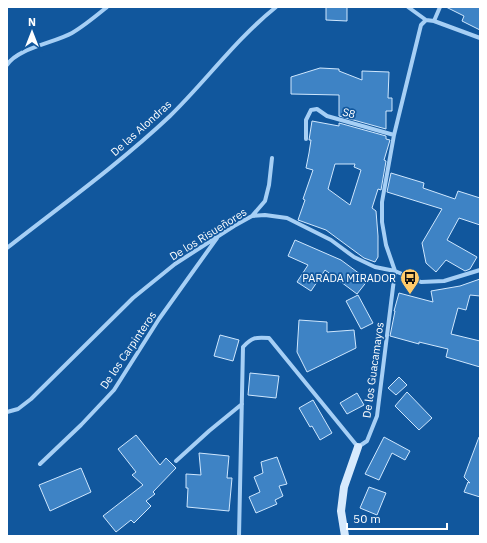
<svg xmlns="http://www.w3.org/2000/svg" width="487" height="543" font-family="'IBM Plex Sans',sans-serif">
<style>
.building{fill:#3e83c5;stroke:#cfe7fe;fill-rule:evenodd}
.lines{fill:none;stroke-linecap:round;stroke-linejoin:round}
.street{stroke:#a6cff5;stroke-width:4}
.secondary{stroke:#d7eafd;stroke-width:8}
.labels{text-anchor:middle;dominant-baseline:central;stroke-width:3.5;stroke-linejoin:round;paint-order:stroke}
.street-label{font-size:11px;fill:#fff;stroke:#11579d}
.poi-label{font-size:11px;fill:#fff;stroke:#11579d;text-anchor:end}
</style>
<rect width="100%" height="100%" fill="#11579d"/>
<path class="building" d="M326 7H347V21L326 20Z
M446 7H480V30L462 21 464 16Z
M320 68 339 69V71L362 80V71L389 72 388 98H392V111H386V129L339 116V95L291 94V77Z
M312 121 339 126V123L386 136V139L390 140 384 160 386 161 381 190 378 189 372 208 376 211 378 236V257L375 262 364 258 326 230 298 220 305 200 303 199 313 170 306 168 309 153 311 140H309ZM335 164H355L354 167 361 170 350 205 328 189Z
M391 173 424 183 423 188 455 199 458 191 480 198V225L459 218 447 240 477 257 470 269 465 271 446 260 436 272 426 263 422 243 442 209 387 192Z
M295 240 341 260 368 280 357 294 325 270 311 291 297 282 308 265 288 256Z
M480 279V296L470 295 466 310 458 308 451 334 480 341V367L446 357 448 349 419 342V344L390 336 395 311H394L399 293 433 302 431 291 460 286Z
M358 295 373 323 361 329 346 301Z
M299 320 327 322V332L354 330 356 348 307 372 297 352Z
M220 335 239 340 233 361 214 356Z
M250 373 279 376 276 398 248 395Z
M399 377 407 385 396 395 388 388Z
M407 392 432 418 419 430 395 406Z
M357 393 364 405 347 414 340 403Z
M313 400 332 433 320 440 312 426 310 427 299 408Z
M136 435 160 465 166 458 176 468 153 492 155 494 146 501 151 506 134 523 131 520 116 532 103 516 143 485 132 475 136 472 118 449Z
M384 437 410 451 405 460 392 453 379 480 365 474Z
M479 437H480V497L464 492 468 482 470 483 464 477Z
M199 453 229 456 227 478H232L229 511 187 507 188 488H186V474L201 475Z
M277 457 287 484 279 486 283 496 275 500 277 504 256 513 249 497 260 492 254 477 263 473 261 462Z
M81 468 91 492 50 511 39 485Z
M369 487 386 493 377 515 360 508Z"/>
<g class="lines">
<path class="street" d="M408 7 426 20
M434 21 440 7
M7 65C18 48 54 43 72 33 84 26 96 16 107 7
M306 139V120L311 110 317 109 327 116 394 135
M252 216 265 201 269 185 272 158
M7 248C62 205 119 164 170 116 206 81 236 39 276 7
M7 412 18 409 31 399 133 298 175 264 234 226 252 216 265 215 287 218 331 240 354 257 375 267 395 271 421 282 444 281 480 270
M176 461 209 431 242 404
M40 464 81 425 114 390 159 319 217 238
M239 536 243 347C252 337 256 337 269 338L358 447 367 441 377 416 395 271 386 245 382 222V202L394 135 421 25 426 20 434 21 480 38"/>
<path class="secondary" d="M345 536 341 511 344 487 358 447"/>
</g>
<defs>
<g id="bus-pin" transform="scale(1)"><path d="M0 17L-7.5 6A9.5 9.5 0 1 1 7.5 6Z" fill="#ffca6a" stroke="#11579d"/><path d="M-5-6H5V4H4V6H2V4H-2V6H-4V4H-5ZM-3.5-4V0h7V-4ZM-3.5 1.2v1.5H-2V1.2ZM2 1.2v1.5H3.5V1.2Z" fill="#111"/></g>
</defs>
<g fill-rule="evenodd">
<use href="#bus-pin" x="410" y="278"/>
</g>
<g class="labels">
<g class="street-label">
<text transform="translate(349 113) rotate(15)">S8</text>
<text transform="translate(141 128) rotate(-42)">De las Alondras</text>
<text transform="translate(208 234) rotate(-32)">De los Risueñores</text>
<text transform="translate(128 350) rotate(-56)">De los Carpinteros</text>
<text transform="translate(373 370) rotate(-82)">De los Guacamayos</text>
</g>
<g class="poi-label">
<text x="396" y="278">PARADA MIRADOR</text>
</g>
</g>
<rect width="487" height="543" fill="none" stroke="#ffffff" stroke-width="16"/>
<g transform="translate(32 32)" stroke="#11579d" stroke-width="3" paint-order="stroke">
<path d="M0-3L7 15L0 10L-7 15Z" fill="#ffffff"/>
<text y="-6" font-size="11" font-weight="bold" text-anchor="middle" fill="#ffffff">N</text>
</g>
<path d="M347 523v6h100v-6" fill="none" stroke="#ffffff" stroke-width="2"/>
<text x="353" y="523" font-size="12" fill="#ffffff" stroke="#11579d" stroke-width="3" paint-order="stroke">50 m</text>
</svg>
